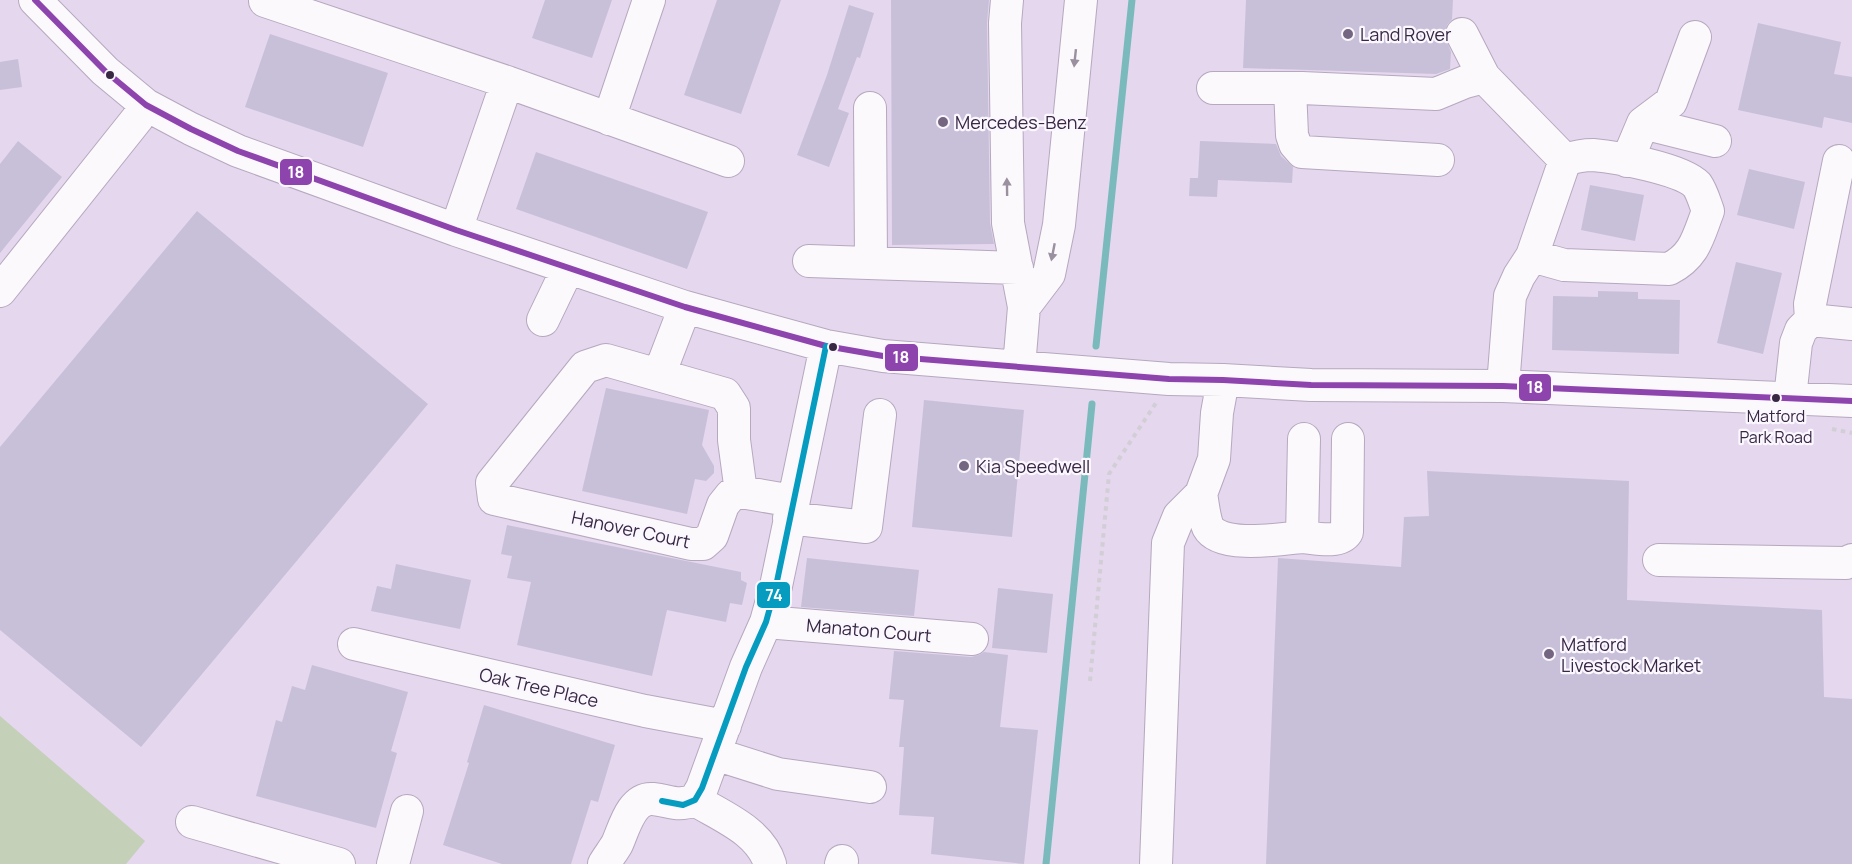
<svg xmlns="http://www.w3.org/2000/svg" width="1852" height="864" font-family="Manrope,sans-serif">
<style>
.green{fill:#c4d0b8}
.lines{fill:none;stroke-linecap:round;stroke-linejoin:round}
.stream{stroke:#7ababc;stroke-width:7}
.building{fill:#c8c0d9}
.minor-casing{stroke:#b5a8bf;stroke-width:34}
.path{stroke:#d2ced5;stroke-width:4;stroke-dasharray:4.5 4.5;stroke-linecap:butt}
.minor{stroke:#fbf9fc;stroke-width:32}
.bus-1-casing{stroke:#fbf7ff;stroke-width:10}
.bus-2-casing{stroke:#fbf7ff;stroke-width:10}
.bus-1{stroke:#8e44ad;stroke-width:6}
.bus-2{stroke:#069cc0;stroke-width:6}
.oneway{fill:#9a90a0}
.poi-dot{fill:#746580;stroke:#fbf7ff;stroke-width:2}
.bus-dot{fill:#382844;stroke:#fbf7ff;stroke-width:2}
.labels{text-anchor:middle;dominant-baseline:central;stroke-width:4.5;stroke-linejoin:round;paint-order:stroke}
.bus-label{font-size:16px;fill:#382844;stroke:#fbf7ff}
.poi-label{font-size:18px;fill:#382844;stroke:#fbf7ff;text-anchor:start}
.street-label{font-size:18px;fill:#382844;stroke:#fbf7ff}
.line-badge{stroke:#fbf7ff;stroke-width:2}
.badge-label{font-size:16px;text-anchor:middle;font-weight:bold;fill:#fff}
</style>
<rect width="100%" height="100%" fill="#e4d7ee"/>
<path class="green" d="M0 716 145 841 126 864H0Z"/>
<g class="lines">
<path class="stream" d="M1096 346 1132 0
M1046 864 1092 404"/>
</g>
<path class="building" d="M545 0H612L592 58 532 38Z
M717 0H781L741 114 684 95Z
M891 0H989L987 23 990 223 994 244 892 245Z
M1246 0H1453L1452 19 1447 25 1444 34 1451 52 1450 69 1436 74 1243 68Z
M849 5 874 13 860 58 857 57 838 109 849 113 829 167 797 155 827 75Z
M1758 23 1841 42 1834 74 1852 77V123L1824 117 1822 128 1738 110Z
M270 34 388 73 363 147 245 107Z
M18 59 22 87 0 90V62Z
M18 141 62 177 0 253V164Z
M1200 141 1276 144 1281 156 1293 167 1292 183 1218 180 1217 197 1189 196 1190 178H1198Z
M536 152 708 212 687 269 516 209Z
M1749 169 1805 182 1794 229 1737 215Z
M1590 185 1644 195 1635 241 1581 230Z
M197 211 428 404 141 747 0 630V447Z
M1736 262 1782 273 1763 354 1717 343Z
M1598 291 1638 292V299L1680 300 1679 354 1552 350 1553 296 1598 297Z
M606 388 709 410 702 445 714 466V473L706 481 695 479 687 514 582 491Z
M924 400 1024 410 1012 537 912 527Z
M1427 471 1629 481 1627 600 1822 610 1824 697 1852 699V864H1266L1278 558 1401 567 1404 517 1429 516Z
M507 525 741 572V580L747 583 742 605 730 603 726 622 667 610 652 676 517 645 531 582 507 578 512 556 501 554Z
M807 558 919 570 914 616 801 607Z
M396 564 471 580 460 629 371 611 377 586 391 589Z
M998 588 1053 594 1047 653 992 648Z
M894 651 971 657 979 655 984 652 1008 655 1000 727 1038 730 1024 864 931 854 934 817 899 815 904 747H899L904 700 889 699Z
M312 665 408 692 391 751 397 753 376 828 256 796 276 720 282 722 292 686 305 690Z
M484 705 615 745 598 802 591 800 571 864H502L443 845 469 763 467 762Z"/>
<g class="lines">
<g class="minor-casing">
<path id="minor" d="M35 0 105 71 146 105 191 129 238 151 456 230 685 307 826 346 883 356 1169 379 1223 380 1311 385 1503 386 1852 401
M1007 0 1005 23 1008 223 1024 307 1019 367
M265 1 507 82 456 230
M1462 34 1484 77 1565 160
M507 82 728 161
M1213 88H1302L1436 94 1465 82 1484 77
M1290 88 1292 135 1295 144 1302 152 1438 160
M870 108 871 263
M609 119 649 0
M1643 123 1715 141
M1627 161 1643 123 1671 102 1695 37
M809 261 1017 268
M0 291 137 119 146 105
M1024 307 1049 274 1059 225 1081 0
M543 320 568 268
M1811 320 1810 304 1839 161
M659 375 685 307
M1503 386 1510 296 1519 276 1532 256 1565 160C1574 157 1583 155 1593 155 1616 157 1682 169 1697 185 1702 192 1705 203 1708 211 1698 237 1695 256 1669 269L1564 265 1532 256
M1790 398 1796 343 1801 330 1811 320 1852 324
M741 492 734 440V408L725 394 606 360 585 367 492 483 494 499 691 544H703L712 536 723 505 731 495 741 492 793 501
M1201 494C1203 504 1204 518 1208 527 1220 549 1281 539 1302 537L1304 439
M789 518 866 527 880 415
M1302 537C1315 538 1339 544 1347 532L1348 439
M1659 560 1846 563 1852 560
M766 622 972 639
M354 644 645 711 725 726
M715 754 778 774 870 787
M695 800C723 817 760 831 770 864
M192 822 339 864
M393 864 407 811
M604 864C608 857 613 851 617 844 624 829 631 797 653 799 671 801 677 807 695 800L702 788 746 667 766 622 776 586 826 346
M841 864 842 861
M1156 864 1168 543 1179 516 1201 494 1214 459 1217 413 1223 380"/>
</g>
<path class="path" d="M1832 429 1852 433
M1090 681 1109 474 1156 403"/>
<use href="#minor" class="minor"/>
<g class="bus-1-casing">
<path id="bus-1" d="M35 0 105 71 146 105 191 129 238 151 456 230 685 307 826 346 883 356 1169 379 1223 380 1311 385 1503 386 1852 401"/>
</g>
<g class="bus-2-casing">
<path id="bus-2" d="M662 801 683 805 695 800 702 788 746 667 766 622 776 586 826 346"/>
</g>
<use href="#bus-1" class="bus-1"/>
<use href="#bus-2" class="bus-2"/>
</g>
<defs><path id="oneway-solid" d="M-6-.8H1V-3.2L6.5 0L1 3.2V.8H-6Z" transform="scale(1.5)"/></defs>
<g class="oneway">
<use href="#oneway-solid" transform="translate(1075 58) rotate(96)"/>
<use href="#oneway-solid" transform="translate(1007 187) rotate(-91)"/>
<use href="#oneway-solid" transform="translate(1053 252) rotate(101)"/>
</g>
<g class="poi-dot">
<circle cx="1348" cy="34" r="6"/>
<circle cx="943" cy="122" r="6"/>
<circle cx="964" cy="466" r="6"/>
<circle cx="1549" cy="654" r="6"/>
</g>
<g class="bus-dot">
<circle cx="110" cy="75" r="5"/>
<circle cx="833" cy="347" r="5"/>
<circle cx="1776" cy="398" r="5"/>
</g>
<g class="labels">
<g class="bus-label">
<text x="1776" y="416">Matford<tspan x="1776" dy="21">Park Road</tspan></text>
</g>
<g class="poi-label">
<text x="1360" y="34">Land Rover</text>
<text x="955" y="122">Mercedes-Benz</text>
<text x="976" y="466">Kia Speedwell</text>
<text x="1561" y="644">Matford<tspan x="1561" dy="21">Livestock Market</tspan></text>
</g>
<g class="street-label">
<text transform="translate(631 529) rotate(12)">Hanover Court</text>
<text transform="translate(869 630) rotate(5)">Manaton Court</text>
<text transform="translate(539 687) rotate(13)">Oak Tree Place</text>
</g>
</g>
<g class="line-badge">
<rect x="279" y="158" width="34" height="28" rx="6" fill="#8e44ad"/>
<rect x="884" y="343" width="35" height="29" rx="6" fill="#8e44ad"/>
<rect x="1518" y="373" width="34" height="29" rx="6" fill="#8e44ad"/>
<rect x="756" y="581" width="35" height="28" rx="6" fill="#069cc0"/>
</g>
<g class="badge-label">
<text x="296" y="178">18</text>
<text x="901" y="363">18</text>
<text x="1535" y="393">18</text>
<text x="774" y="601">74</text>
</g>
</svg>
